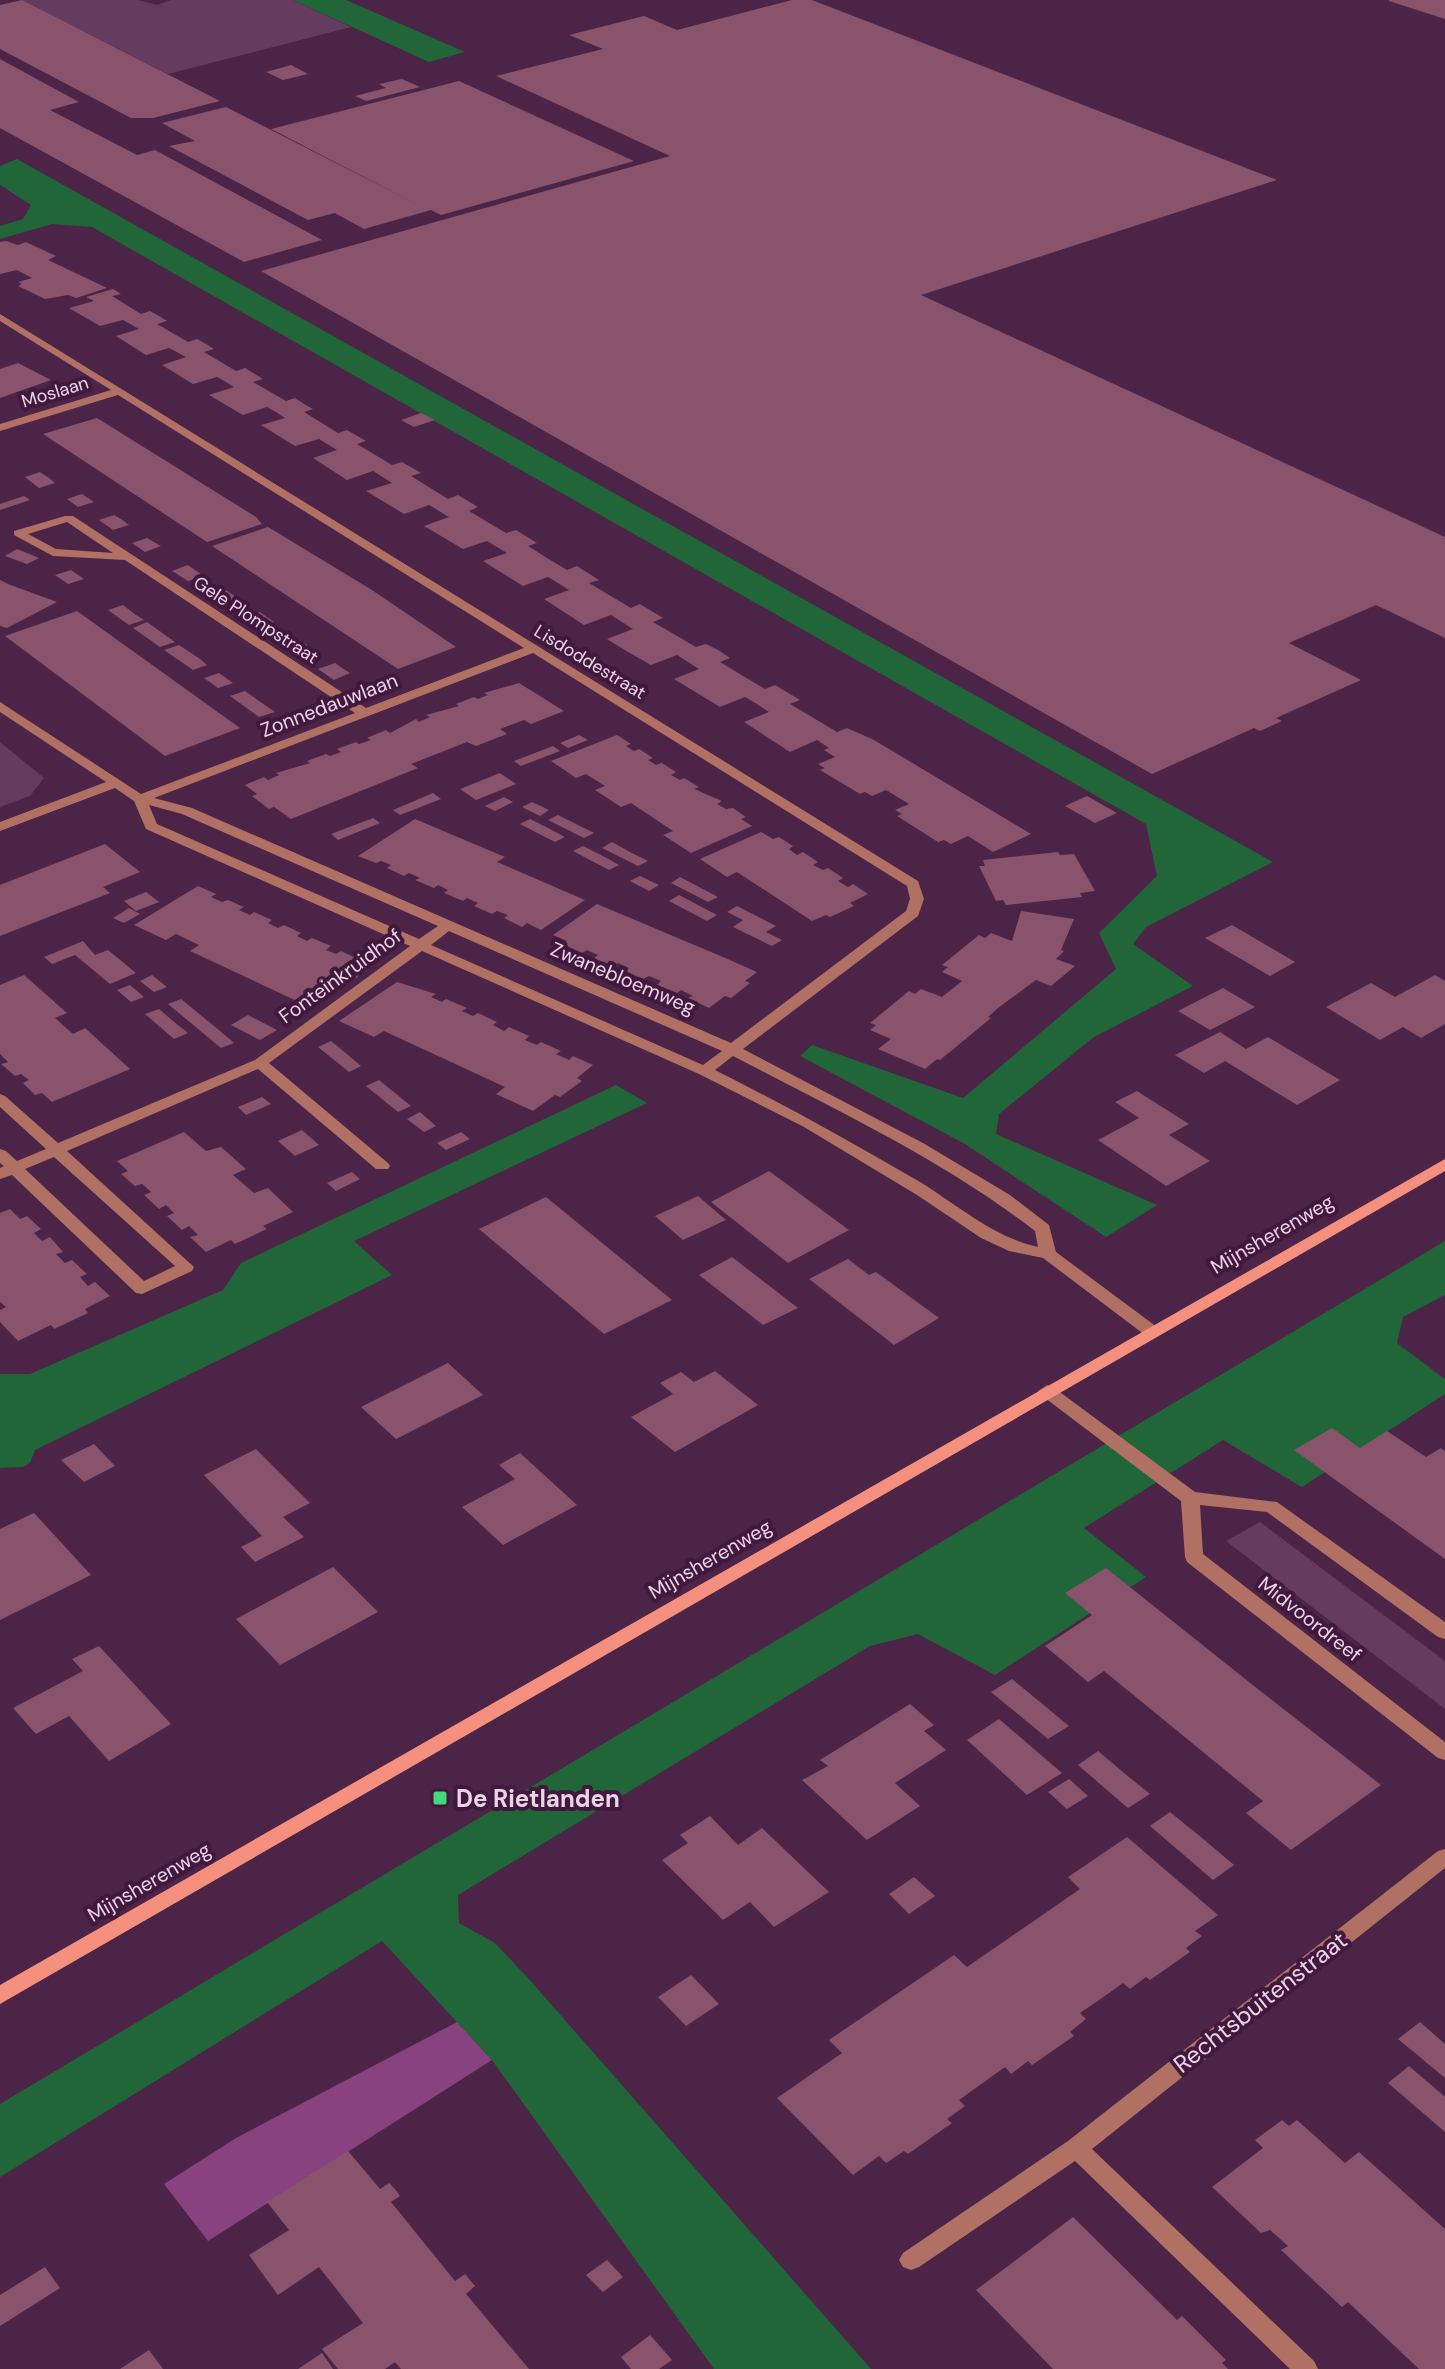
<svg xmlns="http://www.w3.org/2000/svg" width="1445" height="2369" font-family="'DM Sans',sans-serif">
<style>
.green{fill:#663b60}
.forest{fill:#87427f}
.water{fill:#216639}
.building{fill:#89536b}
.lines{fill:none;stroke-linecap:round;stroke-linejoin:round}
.street{fill:#b07064;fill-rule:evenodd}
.secondary{fill:#f4907d;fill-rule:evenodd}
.poi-dot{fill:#43d77b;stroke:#40193c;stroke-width:3}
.labels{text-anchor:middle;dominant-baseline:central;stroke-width:8;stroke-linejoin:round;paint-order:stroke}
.far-street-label{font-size:18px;fill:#edd3e8;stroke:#40193c}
.street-label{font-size:20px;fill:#edd3e8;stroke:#40193c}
.near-poi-label{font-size:24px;font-weight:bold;fill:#edd3e8;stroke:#40193c;text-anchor:start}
.near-street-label{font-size:24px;fill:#edd3e8;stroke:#40193c}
</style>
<rect width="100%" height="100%" fill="#4b2447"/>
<path class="green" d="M22 0H138L157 5 171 0H293L351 27 168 74Z
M0 742 44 778 30 796 0 807Z
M1260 1522 1445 1661V1709L1226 1541Z"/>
<path class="forest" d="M457 2022 492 2060 208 2241 164 2184 236 2138Z"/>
<path class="water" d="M293 0H346L465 52 429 62Z
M17 159 1273 862 1146 927 1133 944 1193 986 1094 1037 999 1114 996 1134 1157 1205 1106 1237 965 1144 800 1056 812 1045 963 1098 1116 969 1099 933 1157 876 1146 824 92 227 52 224 0 239V226L23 219 31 205 0 185V166Z
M616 1085 647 1103 354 1241 392 1275 35 1450 30 1463 23 1467 0 1468V1374H30L223 1290 241 1263Z
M1445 1241V1295L1403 1317 1397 1343 1445 1379V1394L1302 1487 1223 1440 1084 1528 1146 1577 995 1675 918 1634 870 1646 458 1895 459 1923 495 1943 528 1978 871 2369H714L492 2060 382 1941 0 2177V2104Z"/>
<path class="building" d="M22 0 32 5 220 101 153 118H131L0 49V5Z
M792 0H812L1277 180 921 295 1445 537V638L1376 605 1289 643 1361 680 1276 718 1282 721 1260 731 1254 728 1152 774 261 271 670 156 496 76 603 49 569 35 644 16 677 30Z
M1389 0H1445V19L1389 1Z
M0 59 79 102 50 110 137 155 155 150 322 240 244 262 0 128Z
M291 65 308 74 283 80 266 72Z
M402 79 420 87 366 101 355 96 386 88 379 84Z
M459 81 634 161 441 215 431 210 364 229 335 213 308 220 169 146 195 141 162 123 226 107 422 207 271 129Z
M6 241 18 245 26 242 56 256 48 260 107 288 76 298 68 295 45 299 18 286 22 284 18 282 32 278 17 270 0 274V242Z
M113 289 121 294 112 296 141 314 150 311 159 316 167 321 157 324 188 342 197 339 206 344 214 349 204 352 236 371 245 368 263 379 253 382 286 401 295 398 304 404 313 409 304 412 338 433 347 430 366 441 357 444 392 465 402 462 421 473 411 476 448 499 458 495 478 507 469 511 506 533 516 530 537 543 528 546 547 558 567 570 577 566 599 580 589 583 631 608 640 604 663 618 653 622 696 647 706 644 718 650 730 658 720 662 765 689 775 685 800 700 790 704 837 732 847 728 874 740 1031 834 993 852 968 836 951 844 944 840 938 842 897 816 902 814 895 810 909 804 886 790 872 796 865 792 860 794 820 770 825 768 818 764 835 757 824 750 829 748 817 740 790 752 744 722 769 712 757 704 745 697 720 707 674 679 699 669 677 655 651 665 628 652 607 639 633 629 611 615 584 625 544 599 569 590 548 577 523 586 483 561 507 553 487 541 463 549 424 526 449 517 429 505 404 514 366 491 392 483 373 471 347 480 313 458 337 450 319 439 295 446 261 425 285 418 276 412 267 407 243 415 209 395 234 387 226 382 217 377 193 384 162 365 186 357 169 348 146 355 116 336 139 329 123 320 100 326 69 308 94 301 86 297Z
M18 363 51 380 0 398V369Z
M421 413 435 420 414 427 401 420Z
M97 418 256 517 262 524 207 542 43 434Z
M40 472 49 478 55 483 39 488 25 477Z
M82 494 94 502 78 507 67 499Z
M24 496 30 500 0 510V504Z
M114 515 121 519 129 525 113 530 99 520Z
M268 527 372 590 456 647 398 669 212 546Z
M147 538 161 546 145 552 132 543Z
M17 549 27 553 39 558 27 564 5 556Z
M188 565 195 570 204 576 188 581 172 571Z
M71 570 84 579 68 584 55 575Z
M0 580 8 584 57 602 7 628 0 626Z
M224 589 238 598 221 604 207 594Z
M123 605 136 615 144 620 129 625 108 610Z
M77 611 240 728 165 756 5 636Z
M260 612 274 622 258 628 245 618Z
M147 622 175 642 160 647 133 628Z
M297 638 311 648 295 654 280 644Z
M179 645 200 659 207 665 193 670 164 650Z
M335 663 342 668 350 673 334 680 318 669Z
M219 673 233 683 218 688 204 678Z
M519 683 564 711 531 724 524 720 500 729 507 734 476 746 467 742 411 764 418 768 291 819 274 807 269 809 252 796 257 794 245 785 264 777 268 780 279 775 276 773 310 763 307 761 326 754 330 756 341 752 337 749 356 742 359 744 371 740 367 738 386 730 390 733 416 719 419 722 430 717 426 715 459 706 456 704 474 697 478 699 488 695 484 693Z
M245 691 252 696 275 712 259 717 230 696Z
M579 735 588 740 568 748 560 743Z
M617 735 631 744 626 746 634 751 639 749 653 758 648 760 656 765 662 763 676 772 671 775 680 780 684 778 699 787 694 789 722 801 717 804 726 809 733 808 746 817 741 819 752 826 691 853 663 835 673 831 631 803 621 807 595 790 605 786 586 774 576 778 551 761Z
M553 746 560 751 521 766 514 761Z
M500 773 516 784 476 800 460 789Z
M433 793 441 799 400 815 393 810Z
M1087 796 1117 813 1095 823 1065 806Z
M504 797 513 802 495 811 485 806Z
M532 802 549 810 540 816 522 807Z
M558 815 594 833 584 838 548 820Z
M373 818 380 823 338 840 331 834Z
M415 819 505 857 497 862 585 900 541 930 527 923 522 927 504 918 508 915 497 911 492 914 474 906 478 903 467 898 463 901 444 893 448 890 438 885 434 888 415 880 420 878 409 873 404 876 387 868 391 865 381 861 376 863 358 856Z
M530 819 548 828 565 837 555 842 520 824Z
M761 832 773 839 779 837 793 846 789 849 797 855 803 852 818 862 813 865 823 870 828 868 843 878 838 881 848 887 853 884 868 894 850 903 854 906 830 917 826 915 812 921 737 872 727 877 700 859Z
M612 842 630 852 648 861 638 866 602 848Z
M105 844 140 872 103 887 110 893 0 936V885Z
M583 846 601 855 619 865 609 870 573 851Z
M1058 852 1060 855 1074 854 1095 891 1080 893 1082 897 1006 905 1003 900 996 901 979 866H985L983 860Z
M640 876 659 885 649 891 630 881Z
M680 877 718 897 708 902 671 883Z
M198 886 216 894 211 897 222 902 228 900 244 907 239 910 250 915 254 912 272 920 268 923 278 928 284 925 301 933 297 936 307 941 312 938 331 946 326 950 336 954 341 951 360 960 355 963 369 969 312 1008 190 951 199 945 176 934 166 940 134 925Z
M146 892 159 902 136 911 124 901Z
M679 895 717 915 707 921 669 901Z
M597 904 723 957 757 972 745 981 750 983 731 998 725 996 709 1008 688 998 693 996 681 990 677 993 657 985 661 981 649 976 643 979 625 971 629 968 618 963 612 966 594 958 598 955 587 950 582 953 563 944 567 941 553 935Z
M737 906 776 926 766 932 782 940 772 946 733 927 743 920 727 912Z
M129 908 140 914 124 923 113 918Z
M1021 911 1074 919 1061 950 1064 951 1056 959 1075 966 1051 986 1036 980 998 1008 988 1017 991 1018 940 1060 937 1059 925 1069 878 1049 891 1039 870 1030 876 1025 870 1023 909 991 915 994 921 989 942 997 962 981 942 972 948 967 942 965 979 935 985 938 991 933 1012 941Z
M1232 925 1295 962 1270 976 1205 938Z
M83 941 95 955 108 950 136 973 110 984 75 955 52 964 44 957Z
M24 975 67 1013 55 1018 73 1034 85 1028 130 1069 52 1102 42 1093 35 1095 23 1083 29 1080 21 1074 15 1076 1 1064 8 1062 0 1054V985Z
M152 975 167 987 154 992 140 981Z
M1435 975 1445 981V1024L1421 1038 1403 1027 1380 1040 1326 1007 1371 983 1395 997Z
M397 982 436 994 431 997 442 1002 446 999 467 1008 462 1011 473 1016 478 1013 497 1022 493 1025 504 1031 509 1027 529 1036 525 1040 537 1045 541 1042 561 1051 556 1054 569 1060 573 1056 593 1065 577 1078 582 1081 560 1097 555 1095 533 1111 496 1094 505 1087 384 1031 374 1037 339 1021Z
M130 985 144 997 131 1002 117 990Z
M1223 988 1255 1007 1210 1030 1178 1011Z
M181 999 219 1030 234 1043 221 1048 168 1004Z
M159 1009 173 1021 188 1033 174 1039 145 1014Z
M248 1015 277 1030 260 1040 231 1025Z
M1220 1032 1246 1049 1268 1037 1340 1080 1297 1105 1225 1061 1204 1073 1175 1055Z
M331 1041 347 1054 361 1066 349 1072 318 1047Z
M379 1080 411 1106 398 1112 366 1086Z
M1137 1091 1189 1124 1169 1135 1210 1161 1166 1186 1098 1140 1139 1118 1115 1102Z
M262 1097 271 1104 246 1115 238 1107Z
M420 1112 436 1126 424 1132 407 1119Z
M302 1130 319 1145 295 1156 278 1141Z
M184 1132 206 1151 221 1147 246 1169 233 1175 254 1193 268 1188 293 1212 263 1226 267 1229 235 1244 231 1240 206 1252 190 1237 198 1235 189 1226 182 1230 167 1216 174 1213 166 1205 159 1209 144 1195 151 1192 142 1184 135 1186 121 1174 128 1171 117 1161Z
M461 1132 470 1139 446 1150 437 1143Z
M769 1171 849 1230 788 1263 711 1202Z
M352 1172 360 1179 336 1191 327 1183Z
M698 1196 726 1220 683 1240 655 1216Z
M546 1197 672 1300 604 1334 479 1229Z
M10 1209 20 1219 27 1216 41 1229 34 1233 42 1241 50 1237 63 1252 56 1254 65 1263 72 1260 87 1274 80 1277 88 1286 95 1282 110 1296 85 1309 88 1313 54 1329 51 1325 18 1341 0 1322V1310L6 1307 0 1302V1213Z
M732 1257 798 1308 763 1325 699 1275Z
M848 1259 869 1275 876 1272 939 1318 894 1345 809 1279Z
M448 1363 483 1395 396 1439 361 1407Z
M715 1371 758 1405 675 1452 631 1417 673 1394 660 1383 681 1372 694 1382Z
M1332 1428 1360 1448 1387 1431 1426 1457 1441 1448 1445 1451V1559L1294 1450Z
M94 1444 115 1466 84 1482 61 1460Z
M256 1449 310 1503 283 1517 304 1537 255 1562 241 1547 262 1536 204 1475Z
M520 1453 577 1505 503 1545 462 1507 515 1479 499 1465Z
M34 1513 91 1575 0 1620V1529Z
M333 1567 378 1612 280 1665 236 1619Z
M1106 1568 1254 1686 1381 1785 1291 1850 1246 1813 1263 1801 1104 1671 1088 1682 1045 1646 1092 1615 1065 1593Z
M99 1646 171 1724 109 1761 69 1716 36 1734 13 1708 83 1671 72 1659Z
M1012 1679 1040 1702 1069 1726 1048 1739 991 1692Z
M910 1704 934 1725 924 1731 946 1750 895 1783 920 1806 867 1840 802 1780 828 1766 820 1760Z
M999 1719 1062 1773 1027 1795 967 1740Z
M1098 1751 1124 1773 1150 1794 1128 1808 1078 1765Z
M1069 1779 1088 1796 1067 1809 1048 1792Z
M1170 1812 1202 1838 1234 1865 1213 1880 1150 1826Z
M710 1816 738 1845 762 1828 829 1892 774 1927 750 1902 723 1920 662 1860 688 1843 680 1835Z
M1127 1837 1218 1915 1195 1931 1202 1936 1186 1948 1190 1952 1150 1980 1146 1977 1130 1989 1123 1983 1102 1998 1080 2013 1086 2019 1070 2032 1074 2036 1032 2065 1028 2061 1011 2074 1005 2067 959 2100 965 2106 947 2119 952 2123 908 2154 904 2151 886 2163 879 2156 853 2175 777 2098 842 2053 829 2040 954 1955 967 1967 1080 1889 1068 1877Z
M914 1877 935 1896 909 1914 889 1894Z
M691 1975 719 2004 686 2026 658 1997Z
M1420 2022 1445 2044V2078L1398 2039Z
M1409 2066 1445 2097V2132L1388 2083Z
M1282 2120 1289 2126 1297 2120 1345 2163 1359 2152 1445 2229V2369H1419L1348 2302 1342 2307 1281 2250 1288 2246 1270 2230 1261 2233 1212 2187 1263 2148 1255 2140Z
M348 2151 380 2189 389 2183 395 2189 400 2196 391 2202 455 2281 465 2274 475 2286 466 2294 529 2369H401L395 2362 385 2369H338L322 2349 363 2323 319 2267 278 2295 249 2255 289 2230 267 2202Z
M1073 2217 1177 2320 1182 2316 1226 2360 1222 2363 1228 2369H1053L976 2290Z
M607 2260 623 2277 603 2292 586 2275Z
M45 2267 60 2288 0 2326V2295Z
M650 2335 672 2360 659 2369H631L621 2357Z
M149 2350 163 2369H120Z
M322 2353 333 2369H298Z"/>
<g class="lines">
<path class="street" d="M0 314 918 881 924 899 918 916 743 1049 923 1143 1010 1195 1049 1225 1056 1252 1157 1327 1159 1331 1157 1335H1145L1043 1258 1009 1251 981 1238 917 1195 804 1127 699 1074 422 951 269 1063 388 1163 390 1166 388 1169H376L258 1069 67 1151 194 1267 192 1271 142 1294 136 1293 12 1175 0 1179V1168L4 1166 0 1163V1149L6 1151 17 1161 46 1149 0 1107V1094L5 1096 58 1143 255 1060 410 946 146 829 134 801 115 788 0 831V822L106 782 0 712V702L141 794 355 713 125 560 53 556 14 535V531L65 516H73L366 708 524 648 118 395 0 431V424L111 390 0 321ZM67 522 113 553 56 549 28 534ZM533 653 907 886 910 899 906 911 731 1043 192 808 154 798ZM149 805 182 814 438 926 419 939 157 824ZM449 931 722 1051 703 1065 431 945ZM733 1056C836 1110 943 1160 1035 1231L1038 1247C993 1237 959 1206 920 1182 853 1143 785 1105 715 1070ZM54 1157 175 1266 144 1281 25 1169Z
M1047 1385 1053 1387 1195 1492 1277 1502 1445 1622V1639L1438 1637 1267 1512 1200 1505 1203 1554 1445 1742V1760L1438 1758 1187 1562 1185 1557 1181 1501 1041 1395 1038 1391Z
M1445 1849V1868L1092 2149 1314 2361 1318 2369H1290L1075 2161 919 2267 911 2270 903 2267 899 2260 903 2253 1068 2141 1438 1851Z"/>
<path class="secondary" d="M1445 1159V1171L0 2004V1985Z"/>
</g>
<rect class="poi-dot" x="432" y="1790" width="16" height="16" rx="4"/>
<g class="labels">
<g class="far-street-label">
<text transform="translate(55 392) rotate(-17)">Moslaan</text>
<text transform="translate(256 620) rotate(33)">Gele Plompstraat</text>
<text transform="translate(590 662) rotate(31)">Lisdoddestraat</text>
</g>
<g class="street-label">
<text transform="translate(329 705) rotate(-21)">Zonnedauwlaan</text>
<text transform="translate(340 976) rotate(-36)">Fonteinkruidhof</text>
<text transform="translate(623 978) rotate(23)">Zwanebloemweg</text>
<text transform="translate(1272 1234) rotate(-30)">Mijnsherenweg</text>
<text transform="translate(710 1559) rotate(-30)">Mijnsherenweg</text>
<text transform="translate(1310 1619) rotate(38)">Midvoordreef</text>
<text transform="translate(149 1882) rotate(-30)">Mijnsherenweg</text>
</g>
<g class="near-poi-label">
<text x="456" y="1798">De Rietlanden</text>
</g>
<g class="near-street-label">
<text transform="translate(1260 2002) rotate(-38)">Rechtsbuitenstraat</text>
</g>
</g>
</svg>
